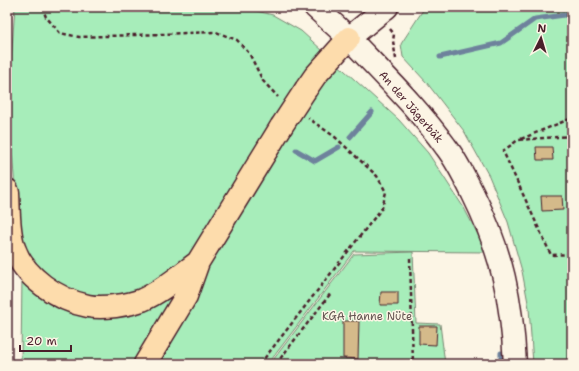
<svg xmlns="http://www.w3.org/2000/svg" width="579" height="371" font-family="'Shantell Sans',sans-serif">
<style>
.green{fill:#a7edba;stroke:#788672}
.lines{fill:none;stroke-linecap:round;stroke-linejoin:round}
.stream{stroke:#6e829c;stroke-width:5}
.building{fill:#d4ba8a;stroke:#4a1f2b}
.tertiary-casing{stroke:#4a1f2b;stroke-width:25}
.secondary-casing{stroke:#4a1f2b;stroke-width:25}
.trunk-casing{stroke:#4a1f2b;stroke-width:25}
.path{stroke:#4a1f2b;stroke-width:2.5;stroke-dasharray:4 3;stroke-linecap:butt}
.tertiary{stroke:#fcf5e5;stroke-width:22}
.secondary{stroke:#fcf5e5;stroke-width:22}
.trunk{stroke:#fddcac;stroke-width:22}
.trunk-bridge-casing{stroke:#4a1f2b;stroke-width:25;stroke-linecap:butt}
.trunk-bridge{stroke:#fddcac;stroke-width:22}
.labels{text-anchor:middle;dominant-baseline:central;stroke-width:3;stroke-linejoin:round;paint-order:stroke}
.street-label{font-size:11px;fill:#4a1f2b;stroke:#fcf5e5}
.park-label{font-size:11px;fill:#61524f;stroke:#fcf5e5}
</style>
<rect width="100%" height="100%" fill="#fcf5e5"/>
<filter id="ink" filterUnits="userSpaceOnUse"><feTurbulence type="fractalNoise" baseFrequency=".025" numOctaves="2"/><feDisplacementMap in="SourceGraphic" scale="8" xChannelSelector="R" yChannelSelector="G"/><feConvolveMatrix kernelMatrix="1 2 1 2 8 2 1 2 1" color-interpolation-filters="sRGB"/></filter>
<g filter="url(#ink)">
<path class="green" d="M15 7H234L244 8 273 15 301 31 399 120 428 153 464 208 487 252 354 251 268 364H21L22 274 8 102Z
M428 7H572V364H533L529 308 522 271 508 222 489 176 464 131 427 83 403 57 401 44 423 10Z
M413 252 416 323 440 324 445 364H270L354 254Z"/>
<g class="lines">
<path class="stream" d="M440 57 501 43 535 19 572 14
M350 137 372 112
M296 150 315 161 339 147
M501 364V353"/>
</g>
<path class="building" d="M536 147H552L553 160H537Z
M541 196H562L563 210 542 211Z
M381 292H398V305H380Z
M343 321H359L358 359 343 358Z
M419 326H437L436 345 419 344Z"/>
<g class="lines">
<g class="tertiary-casing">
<path id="tertiary" d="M387 7 349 38C382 73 418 108 446 147 457 161 465 178 473 194 502 252 512 301 515 364"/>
</g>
<g class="secondary-casing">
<path id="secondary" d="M315 7 349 38"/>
</g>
<g class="trunk-casing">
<path id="trunk" d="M306 89 315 76 349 38
M7 190 8 193C9 211 8 231 14 248 24 277 58 300 88 306 103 309 128 305 142 300 161 292 182 274 198 262
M145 364 186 296 198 262 281 127"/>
</g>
<path class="path" d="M42 7 46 17 60 33 79 37 216 32 237 40 249 53 263 81 278 97
M390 29 394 34 393 41 396 59
M572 136 518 140 503 151 551 255 572 254
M521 139 572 118
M410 258 413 364
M260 364 382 208 386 192 377 176 335 137 308 118
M276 364 331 293"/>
<use href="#tertiary" class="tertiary"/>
<use href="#secondary" class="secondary"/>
<use href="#trunk" class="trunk"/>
<g class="trunk-bridge-casing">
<path id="trunk-bridge" d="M281 127 306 89"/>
</g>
<use href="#trunk-bridge" class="trunk-bridge"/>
</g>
</g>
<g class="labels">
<g class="street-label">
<text transform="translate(411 107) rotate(49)">An der Jägerbäk</text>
</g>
<g class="park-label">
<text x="367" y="316">KGA Hanne Nüte</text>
</g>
</g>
<rect width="579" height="371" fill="none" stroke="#fcf5e5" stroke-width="24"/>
<rect x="12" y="12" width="555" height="347" fill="none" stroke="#4a1f2b" stroke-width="1.5" filter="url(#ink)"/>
<g transform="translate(541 38) rotate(5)" stroke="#fcf5e5" stroke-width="3" paint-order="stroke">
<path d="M0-3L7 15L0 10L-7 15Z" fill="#4a1f2b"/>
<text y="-6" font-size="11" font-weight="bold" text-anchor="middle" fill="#4a1f2b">N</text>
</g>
<path d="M20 345v6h51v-6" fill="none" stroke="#4a1f2b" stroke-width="2"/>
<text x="26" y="345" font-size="12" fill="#4a1f2b" stroke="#fcf5e5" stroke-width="3" paint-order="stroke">20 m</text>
</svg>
